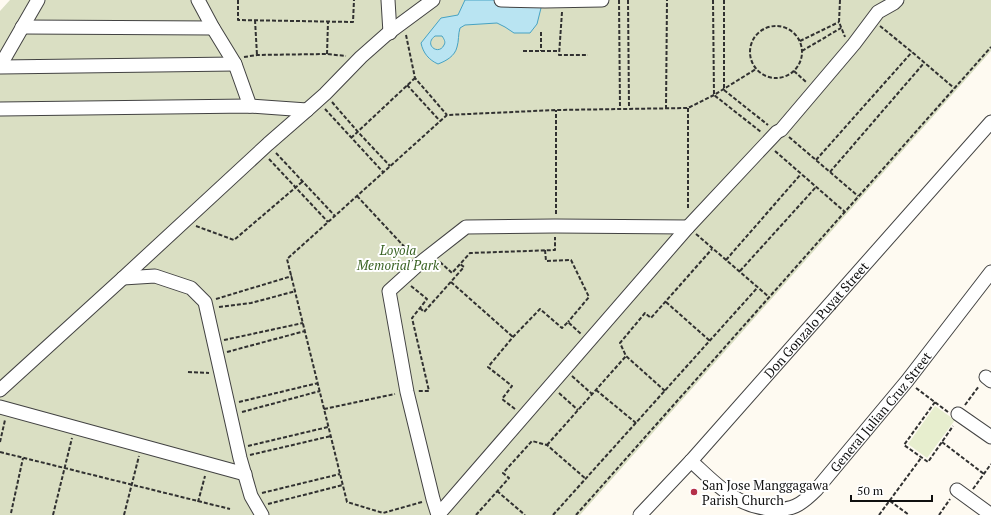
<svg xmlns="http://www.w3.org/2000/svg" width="991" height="515" font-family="'PT Serif',serif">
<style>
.cemetery{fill:#dadfc3}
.pitch{fill:#e7eece}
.water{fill:#b9e4f2;stroke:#46a2c3;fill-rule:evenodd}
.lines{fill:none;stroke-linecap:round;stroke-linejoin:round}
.minor-casing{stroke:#424242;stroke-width:15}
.path{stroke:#313131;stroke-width:2;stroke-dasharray:4 2;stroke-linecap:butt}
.minor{stroke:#fff;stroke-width:13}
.poi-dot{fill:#b53049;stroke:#fff;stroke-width:1.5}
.labels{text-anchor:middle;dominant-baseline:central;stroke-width:4;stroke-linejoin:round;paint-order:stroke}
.park-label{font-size:13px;font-style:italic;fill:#396223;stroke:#fff}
.street-label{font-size:13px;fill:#0f0f0f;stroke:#fff}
.poi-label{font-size:13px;fill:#0f0f0f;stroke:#fff;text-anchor:start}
</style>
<rect width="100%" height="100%" fill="#fefaf1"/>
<path class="cemetery" d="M10 0H991V51L580 515H0V11Z"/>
<path class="pitch" d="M935 406 955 420 927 458 908 444Z"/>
<path class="water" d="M465 0H543L537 24 530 33H514L505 27 497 23 465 25 460 28C458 34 459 41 457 47 455 56 446 61 438 64 429 60 423 53 421 43L441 18 458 15ZM435 36H442C444 39 446 42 444 45 439 56 423 45 435 36Z"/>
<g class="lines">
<g class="minor-casing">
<g id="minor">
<path d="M198 0 213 28 235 64 250 106"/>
<path d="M388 0 390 33"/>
<path d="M501 0 545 1 602 0"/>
<path d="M22 27 213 28"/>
<path d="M0 66 38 0"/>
<path d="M0 67 235 64"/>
<path d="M0 109 250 106 307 110"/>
<path d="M123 278 155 276 191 288 205 302 240 458 251 496 262 515"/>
<path d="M986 377 991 381"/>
<path d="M0 390 123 278 268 144 307 110 325 94 361 57 387 34 433 0"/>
<path d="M0 407 245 474"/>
<path d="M958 414 991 437"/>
<path id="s1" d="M691 461C715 483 735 506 770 509 792 511 801 505 816 490L907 381 991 272"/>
<path d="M957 490 990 514"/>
<path d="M438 515 688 227 777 132 781 130 854 44 878 12 894 3 897 0"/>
<path d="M438 515 433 499 407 392 389 291 420 263 466 227 555 226 688 227"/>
<path id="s2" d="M640 515 691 461 991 122"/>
</g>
</g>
<path class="path" d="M238 0V20L353 22 354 0
M619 0 620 108
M628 0 629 108
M713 0 714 95 761 132
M724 0V90L768 125
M840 0 839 22 845 37
M562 12 559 55H588
M255 20 257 55
M880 26 912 52 954 88
M750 52a26 26 0 1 1 52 0a26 26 0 1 1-52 0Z
M541 32V51
M406 35 415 78 447 115
M800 41 839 22
M523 51H560
M802 51 841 28
M327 54 328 22
M244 57 257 55 327 54 346 56
M794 71 806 82
M407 85 440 121
M332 102 358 132 390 166
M688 108V209
M325 109 383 172
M666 109 667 0
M789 137 858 196
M351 138 415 78
M775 151 845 212
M276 153 335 216
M269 159 328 222
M816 160 912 52
M830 172 924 63
M357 196 412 255
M556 214V110
M196 226 234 240 302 182
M696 234 769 297
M545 250 546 261 571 260 589 297 568 322
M726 260 801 174
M440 262 452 273 470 253 555 250V237
M740 271 816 187
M451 282 513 337
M411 286 427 299 412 318 429 391H418
M216 299 292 276
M666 302 710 341
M219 307 251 303 296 291
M420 308 424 312 464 267 460 264
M224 340 303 323
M227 352 305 331
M188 372 209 373
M572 376 592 394
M916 388 948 412
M596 390 636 423
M665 391 626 356 620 343 645 313 651 318 712 249
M559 393 578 410
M239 402 318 383
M935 402 904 445 928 462 953 426
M965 405 979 386
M324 409 395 394
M515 409 502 399 512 386 488 367 513 337 540 309 562 328 568 322 581 334
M242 412 320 391
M0 442 5 420
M942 442 984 474
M547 445 626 356
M248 446 328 427
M0 452 230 509
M250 455 331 436
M973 489 991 464
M497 491 525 515
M262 493 340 474
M890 501 909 515
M198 502 205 476
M422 502 383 513 347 502 287 259 447 115 556 110 688 108 714 95 756 69
M268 504 343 485
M11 513 23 458
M53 515 72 438
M124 515 139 456
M476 515 509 478 503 473 532 441 547 445 586 479
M553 515 758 287
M576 515 991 47
M879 515 921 458
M939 515 950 499"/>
<use href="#minor" class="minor"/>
</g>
<circle class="poi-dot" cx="694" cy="492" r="4"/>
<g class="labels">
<g class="park-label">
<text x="398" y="250">Loyola<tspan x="398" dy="15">Memorial Park</tspan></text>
</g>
<g class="street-label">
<text stroke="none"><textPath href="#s2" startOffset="263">Don Gonzalo Puyat Street</textPath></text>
<text stroke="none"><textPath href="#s1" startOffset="248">General Julian Cruz Street</textPath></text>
</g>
<g class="poi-label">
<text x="702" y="485">San Jose Manggagawa<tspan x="702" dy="15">Parish Church</tspan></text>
</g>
</g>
<path d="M851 495v6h81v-6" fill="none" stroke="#0f0f0f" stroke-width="2"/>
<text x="857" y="495" font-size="12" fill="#0f0f0f" stroke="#ffffff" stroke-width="3" paint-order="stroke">50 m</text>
</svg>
